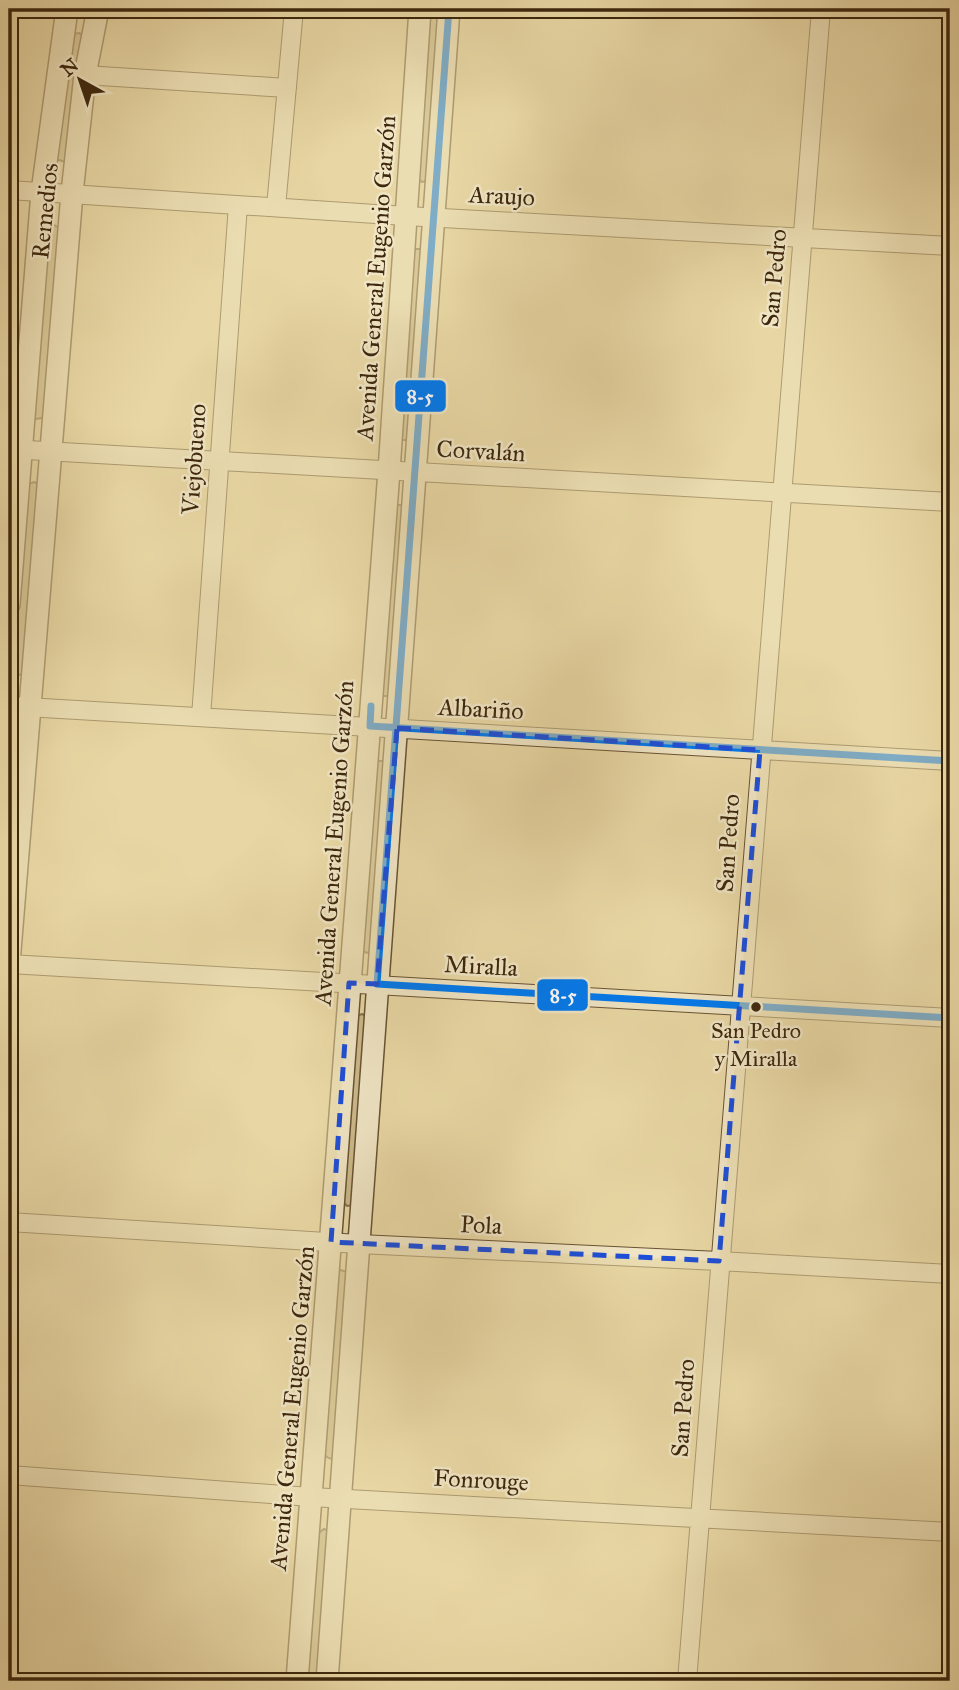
<svg xmlns="http://www.w3.org/2000/svg" width="959" height="1690" font-family="'IM FELL Great Primer',serif">
<style>
.green{fill:#cbb98a;stroke:#84704c;stroke-width:2}
.lines{fill:none;stroke-linecap:round;stroke-linejoin:round}
.minor-casing{stroke:#685333;stroke-width:20}
.tertiary-casing{stroke:#685333;stroke-width:24}
.minor{stroke:#f0e5c4;stroke-width:18}
.tertiary{stroke:#f0e5c4;stroke-width:21}
.bus-1-casing{stroke:#f0e5c4;stroke-width:12}
.bus-1{stroke:#0079ef;stroke-width:7}
.marked{fill:none;stroke:#1d4ed8;stroke-width:5;stroke-dasharray:14 9;stroke-linejoin:round}
.bus-dot{fill:#3d270d;stroke:#f0e5c4;stroke-width:2.5}
.labels{text-anchor:middle;dominant-baseline:central;stroke-width:5;stroke-linejoin:round;paint-order:stroke}
.bus-label{font-size:22px;fill:#3d270d;stroke:#f0e5c4}
.street-label{font-size:24px;fill:#3d270d;stroke:#f0e5c4}
.line-badge{stroke:#f0e5c4;stroke-width:2.5}
.badge-label{font-size:19px;text-anchor:middle;font-weight:bold;fill:#fff}
</style>
<rect width="100%" height="100%" fill="#e8d7a4"/>
<filter id="stains"><feTurbulence type="fractalNoise" baseFrequency=".00286" numOctaves="4"/><feColorMatrix values="0 0 0 0 .2 0 0 0 0 .09 0 0 0 0 .02 0 0 0 .5 -.17"/></filter>
<radialGradient id="worn" r=".72"><stop offset=".6" stop-color="#630" stop-opacity="0"/><stop offset="1" stop-color="#630" stop-opacity=".3"/></radialGradient>
<path class="green" d="M428 9H443L428 181 422 182 416 177Z
M79 33 83 35 69 159 65 162 56 159 73 34Z
M54 225 59 228 46 415 42 418 36 419 32 416 49 228Z
M415 249H421L424 252 409 440H401L411 253Z
M34 482 38 484 22 674 16 676 10 666 25 491 28 484Z
M396 505H401L405 509 390 696H382Z
M378 761H383L387 764 372 952C366 954 364 952 361 948L374 765Z
M362 1014 366 1016 353 1205 347 1206 342 1201 356 1016Z
M340 1270 348 1272 335 1458C330 1460 327 1458 324 1454L336 1274Z
M324 1529 329 1531 320 1681H306L317 1534Z"/>
<g class="lines">
<g class="minor-casing">
<path id="minor" d="M85 75 287 88
M9 190 406 216 950 246
M276 207 294 9
M9 449 950 502
M9 706 950 761
M201 717 238 205
M9 964 950 1018
M9 1222 359 1244 719 1261 950 1274
M9 1475 311 1497 950 1532
M687 1681 821 9"/>
</g>
<g class="tertiary-casing">
<path id="tertiary" d="M9 604 42 192 67 9
M9 963 72 193 85 75 98 9
M297 1681 389 471 420 9
M327 1681 449 9"/>
</g>
<use href="#minor" class="minor"/>
<use href="#tertiary" class="tertiary"/>
<g class="bus-1-casing">
<path id="bus-1" d="M449 9 377 984 950 1018
M371 706 370 726 950 761"/>
</g>
<use href="#bus-1" class="bus-1"/>
</g>
<path d="M0 0H959V1690H0ZM397 728 760 750 719 1261 331 1242 349 983 377 984Z" fill="#e8d7a4" fill-opacity=".55" fill-rule="evenodd"/>
<path class="marked" d="M397 728 760 750 719 1261 331 1242 349 983 377 984Z"/>
<circle class="bus-dot" cx="756" cy="1007" r="6"/>
<g class="labels">
<g class="bus-label">
<text x="756" y="1030">San Pedro<tspan x="756" dy="28">y Miralla</tspan></text>
</g>
<g class="street-label">
<text transform="translate(502 196) rotate(3)">Araujo</text>
<text transform="translate(45 211) rotate(-84)">Remedios</text>
<text transform="translate(376 278) rotate(-86)">Avenida General Eugenio Garzón</text>
<text transform="translate(774 278) rotate(-85)">San Pedro</text>
<text transform="translate(481 451) rotate(3)">Corvalán</text>
<text transform="translate(194 459) rotate(-86)">Viejobueno</text>
<text transform="translate(481 709) rotate(3)">Albariño</text>
<text transform="translate(334 843) rotate(-86)">Avenida General Eugenio Garzón</text>
<text transform="translate(728 843) rotate(-86)">San Pedro</text>
<text transform="translate(481 966) rotate(3)">Miralla</text>
<text transform="translate(481 1225) rotate(3)">Pola</text>
<text transform="translate(292 1408) rotate(-85)">Avenida General Eugenio Garzón</text>
<text transform="translate(683 1408) rotate(-86)">San Pedro</text>
<text transform="translate(481 1480) rotate(3)">Fonrouge</text>
</g>
</g>
<g class="line-badge">
<rect x="394" y="379" width="53" height="34" rx="7" fill="#0079ef"/>
<rect x="536" y="978" width="53" height="34" rx="7" fill="#0079ef"/>
</g>
<g class="badge-label">
<text x="420" y="403">8-5</text>
<text x="563" y="1002">8-5</text>
</g>
<rect width="959" height="1690" fill="none" stroke="#e8d7a4" stroke-width="35"/>
<rect x="10" y="10" width="938" height="1669" fill="none" stroke="#3d270d" stroke-width="3.5"/>
<rect x="18" y="18" width="924" height="1655" fill="none" stroke="#3d270d" stroke-width="2"/>
<g transform="translate(80 80) rotate(320)" stroke="#f0e5c4" stroke-width="5" paint-order="stroke">
<path d="M0-5L12 26L0 18L-12 26Z" fill="#3d270d"/>
<text y="-10" font-size="19" font-weight="bold" text-anchor="middle" fill="#3d270d">N</text>
</g>
<rect width="100%" height="100%" filter="url(#stains)"/>
<rect width="100%" height="100%" fill="url(#worn)"/>
</svg>
